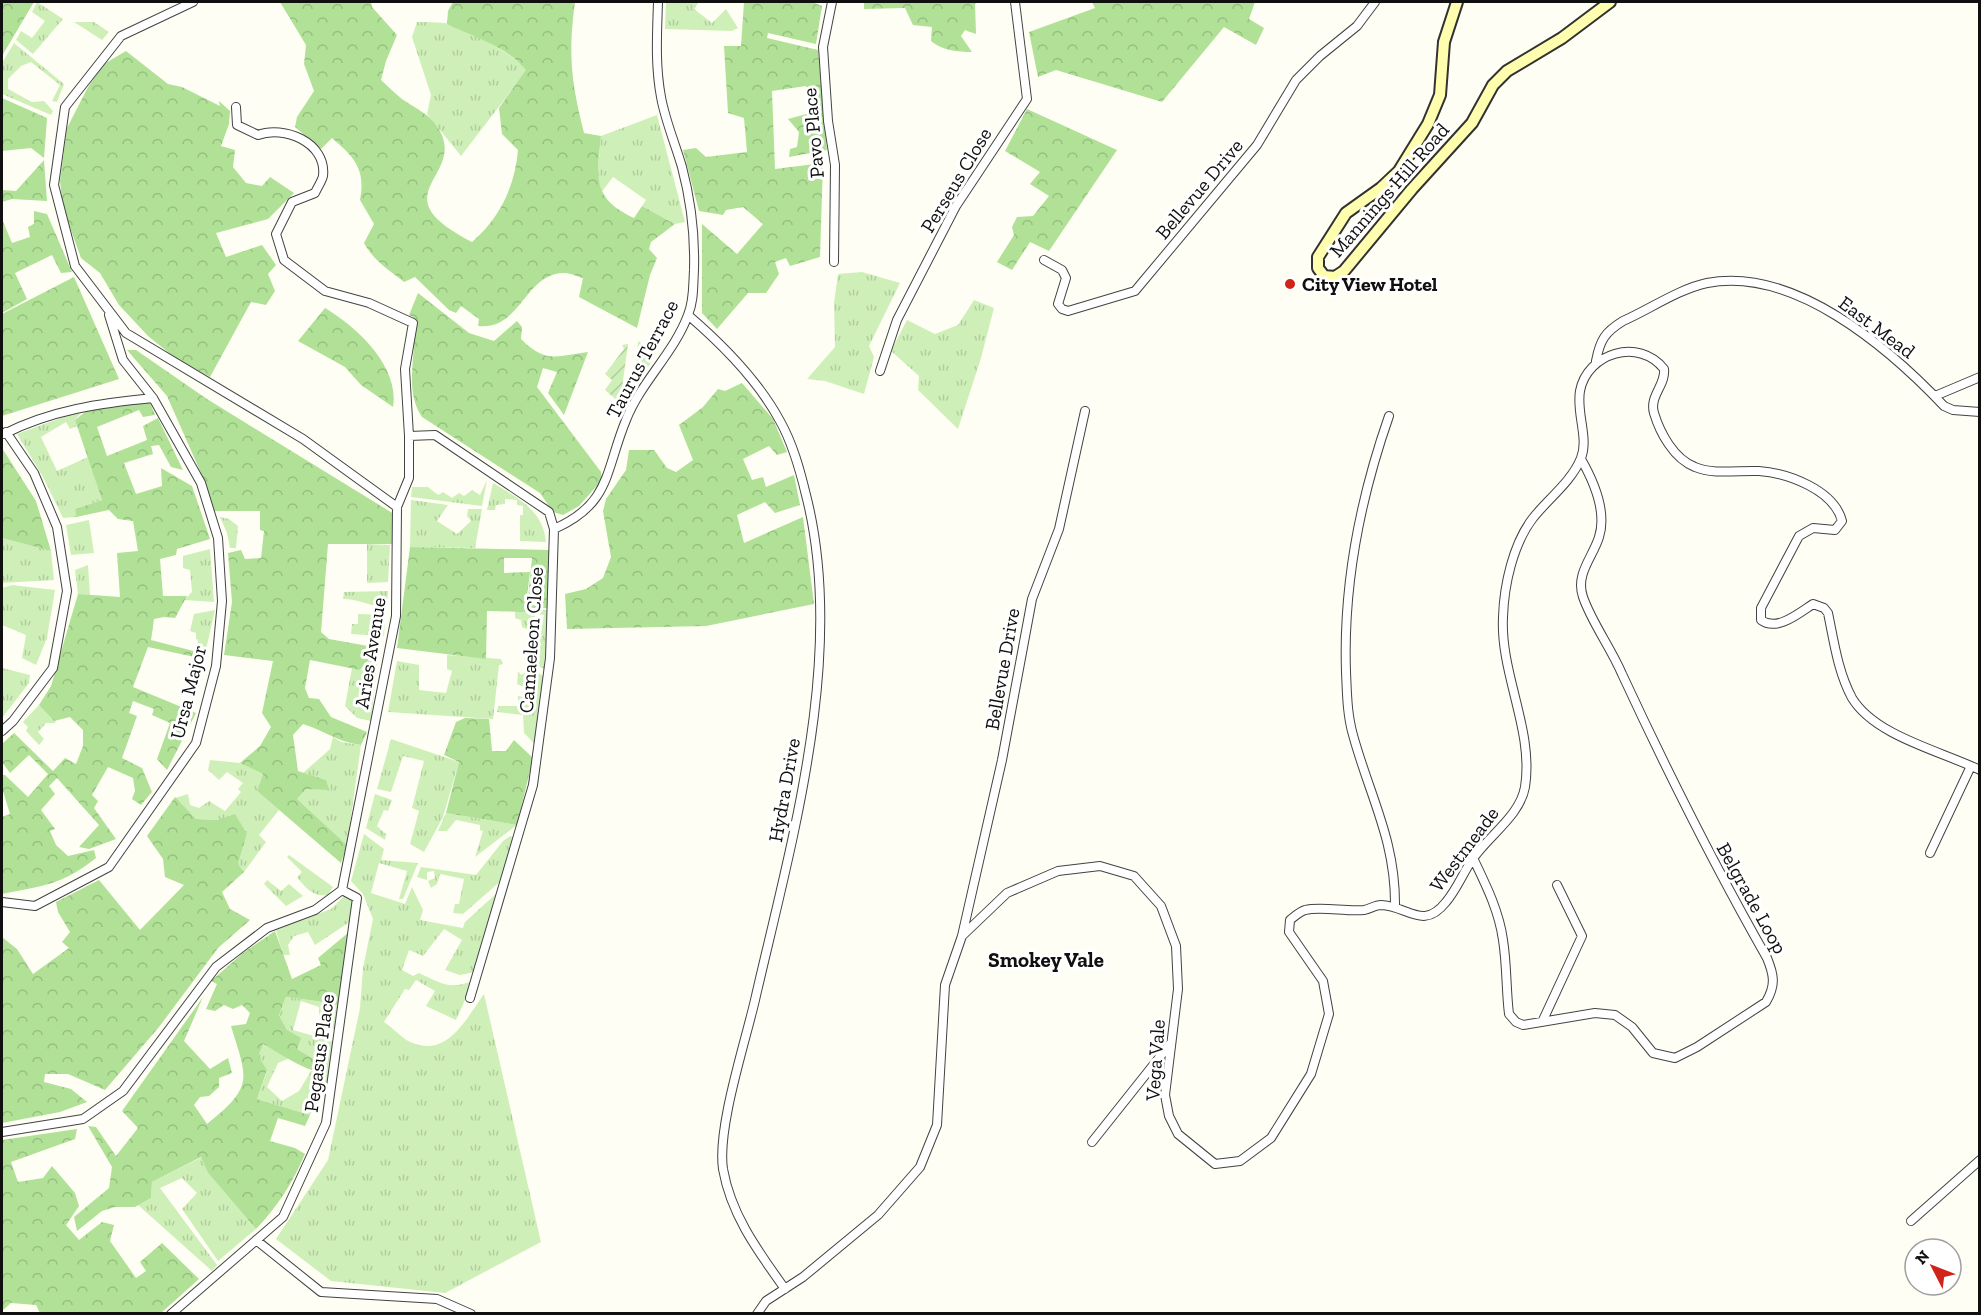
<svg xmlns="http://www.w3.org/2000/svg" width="1981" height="1315" font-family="'Zilla Slab',serif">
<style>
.grass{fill:url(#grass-tufts)}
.forest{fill:url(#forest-crowns)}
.garden{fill:url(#garden-furrows)}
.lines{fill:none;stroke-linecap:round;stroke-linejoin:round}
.minor-casing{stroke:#434343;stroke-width:10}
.secondary-casing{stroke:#323232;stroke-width:14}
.minor{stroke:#fff;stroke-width:8}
.secondary{stroke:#fffeaf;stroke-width:10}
.poi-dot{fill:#d02319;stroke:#fff;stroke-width:2}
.labels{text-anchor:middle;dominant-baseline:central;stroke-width:6;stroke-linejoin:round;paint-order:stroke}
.street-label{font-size:20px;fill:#101010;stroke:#fff}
.poi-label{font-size:20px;font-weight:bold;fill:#101010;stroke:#fff;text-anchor:start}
.neighbourhood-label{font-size:21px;font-weight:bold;fill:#101010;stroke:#fff}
</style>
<defs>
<pattern id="grass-tufts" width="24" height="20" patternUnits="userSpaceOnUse" patternTransform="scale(1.5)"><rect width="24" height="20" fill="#cfefb8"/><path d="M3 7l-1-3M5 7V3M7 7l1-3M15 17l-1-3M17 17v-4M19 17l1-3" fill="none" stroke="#b1cc9d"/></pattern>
<pattern id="forest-crowns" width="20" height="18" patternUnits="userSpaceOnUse" patternTransform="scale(1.5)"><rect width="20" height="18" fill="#b0e196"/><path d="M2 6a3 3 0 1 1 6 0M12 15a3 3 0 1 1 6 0" fill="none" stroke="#96c080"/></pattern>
<pattern id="garden-furrows" width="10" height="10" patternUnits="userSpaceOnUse" patternTransform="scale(1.5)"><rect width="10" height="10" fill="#cfefb8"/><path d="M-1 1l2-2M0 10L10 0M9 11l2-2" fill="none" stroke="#b1cc9d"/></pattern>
</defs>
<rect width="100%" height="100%" fill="#fffef4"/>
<path class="grass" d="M37 2 63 19 33 54 16 40 21 31 32 38 45 21 32 12Z
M666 2H699L694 9 712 23 726 9 738 28 732 31 665 29Z
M74 22H94L109 32 102 40Z
M417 22C426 22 436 22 445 23 466 27 513 54 527 70L461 156 427 114 431 95 412 37Z
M14 43 64 84 57 102 52 101 60 85 31 62 21 66 8 79V89L32 102 44 101 53 111 51 115 2 94V63Z
M657 115 685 222 675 224 642 206 646 200 613 177 601 193 597 180 601 136Z
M862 272 900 283 869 346 874 357 864 394 825 381 807 379 835 347 834 303 838 274Z
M974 300 994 308 981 358 958 429 918 390 919 376 891 351 907 320 935 334 958 325Z
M638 341 654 351V357L635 389Z
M77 412 80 414 75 420 77 426 70 429 66 422 41 437 57 471 88 457 102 500 75 509 76 517 63 518 43 477 17 434Z
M487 480 482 506 411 497 412 487H428L438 495 443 492 452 498 459 493 464 496 472 490 480 495Z
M493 483C518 498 543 510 546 542L520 541V515H523V506L517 505V500L505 499V504L496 505 495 510H487Z
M411 500 448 505 437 521 457 534 471 521 467 516 468 509H482L475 548 410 547Z
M220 517 229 519 238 526 236 548H230L227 533Z
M89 520 94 553 71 555 66 525Z
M2 538 51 551 54 580 2 583Z
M367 544 390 545 388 582 367 583Z
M210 549 214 602 184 600 192 592 190 570 183 568V556Z
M88 565 90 595 78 594 75 570Z
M12 585 55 590 47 638 36 665 22 658 26 635 2 625V588Z
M388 591 387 607C371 607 359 599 343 599L344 592Z
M215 610 205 654 196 651 198 640 196 639V633L190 631 194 614Z
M538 610H548L544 669 525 660 529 630 522 627 521 620 515 618V611H535V627H542L544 615 537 614Z
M358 614 385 615 384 636 351 634 352 624H358Z
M379 648 371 721 357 718 345 706 352 668 361 670Z
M447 655 501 659 503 664 499 665 493 719 388 712 397 661 419 665V690L446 693 452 671 447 669Z
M2 668 30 675 29 683 2 718Z
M532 669 543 676 534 743 524 733 523 715 497 712 498 706H518V696L523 697 524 687 517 684 518 671 521 675Z
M39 705 56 723H46L38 732 44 739 39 745 26 731 28 727 23 722Z
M333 737 341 742 361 745 347 845 297 799 306 789 326 780 303 773 330 749Z
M391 739 459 762 443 817 424 852 410 844 419 811 412 808 424 761 403 756 391 792 377 789Z
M210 760 240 763 263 774 257 791 279 810 259 835 266 842 244 872 238 864 247 834 218 820 196 819 175 798 188 794 190 805 199 808 209 801 225 811 241 792 238 789 243 783 227 772 219 780 208 770Z
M375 794 392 800 388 811 384 810 377 826 386 834 385 840 366 828Z
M446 813 517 825 475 857 483 831 480 830V825L456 820 447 831H438Z
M364 834 384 849 381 860 418 863 403 899H399L407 871 379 863 371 893 405 904 412 887 423 910 420 920 463 928 465 922 498 892 475 972 460 975 445 970 462 940 444 929 423 956 409 950 402 970 413 976 419 973C441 983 450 991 474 980L456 1020 426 1006 435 991 416 980 409 990 405 989 384 1022C393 1028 402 1038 410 1042 447 1059 466 1019 484 994L541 1242 445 1293 331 1281 276 1239 328 1160 360 1008 363 968 373 919 363 894 351 881Z
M510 836 515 838 503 879 463 914 453 913 455 904H459L464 879 440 874 437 884 431 888 428 881 435 878 434 871 427 872V880L417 877 421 867 476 875 503 841Z
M289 855 333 887 328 895C312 897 306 888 297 877L302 872 287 857Z
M267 880 281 891 289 884 303 896 286 906 264 884Z
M345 895 353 902 351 921 315 945 308 932 294 936 288 945 290 955H283L276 930 331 909Z
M286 997 339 1004 337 1030 319 1024V1007L301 1001 293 1030 335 1042 326 1091 316 1090 314 1109 310 1115 257 1099 267 1071 257 1056 262 1044 290 1058 278 1063 267 1087 282 1101 299 1091 311 1071 322 1073 324 1065 297 1049 279 1015Z
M202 1157 208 1173 256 1229 218 1261 182 1209 197 1193 182 1178 160 1188 217 1265 212 1271 138 1205 151 1198 152 1182Z"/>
<path class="forest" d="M2 2H34L2 56Z
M280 2H371L372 7 397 35 386 61 381 80C388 86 394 93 402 99 416 109 431 114 440 131 465 178 378 194 472 242 500 218 515 186 518 150L502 134 499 108 526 70C506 46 474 37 447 24L448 11 453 2H575C568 55 571 81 584 133L601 136C597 177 591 198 634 218L642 206 675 224 651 242 649 249 657 258 650 275 637 328 579 297 583 278C578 277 571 273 565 273 525 272 521 331 478 326L479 319 461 306 456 313 449 310 415 277 404 282C389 270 373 260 364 243L374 224 360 200C366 169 354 157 332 138L321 149 295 127 297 117 314 91 304 64 306 45Z
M744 2H812L822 6 816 44 768 33 767 38 818 50 827 150 789 157 790 149 797 147 799 132 788 119 810 113 806 86 772 91 775 169 823 163 820 257 790 266 786 258 775 262 779 274 766 293H748L717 329 702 313V224L737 254 763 224 743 207 726 210 723 215 699 211 683 150 696 148 706 157 747 152 744 118 728 113 724 46H741Z
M864 2H978L975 4 976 34 965 30 961 36 972 52C958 52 941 50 931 41L932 27 913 25 905 8 864 9Z
M1092 2H1255L1249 19 1264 28 1256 45 1224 27 1162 102 1056 70 1038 77 1029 32 1095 8Z
M126 51 168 84 182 87 220 106 219 101 230 111 229 124 221 146 235 150 233 167 246 183 262 186 270 177 294 193 268 219 216 233 226 257 262 245 276 265 268 274 275 291 266 305 251 302 210 377 174 357 148 336 119 305 100 273 81 258 63 208 60 181 67 128 88 87 104 64Z
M2 98 47 118 44 158 31 148 2 151Z
M1027 109 1117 150 1049 251 1030 242 1012 270 997 262 1014 235 1012 227 1017 217 1033 216 1049 196 1030 184 1040 172 1005 151Z
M44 160 47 201 12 199 2 202V190L16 191Z
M34 211 47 214 72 272 61 273 52 255 15 273 27 299 2 313V219L12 243 30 237 28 227 34 224Z
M74 277 119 379 2 416V314Z
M418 293 469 333 494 341 517 321 522 327 521 339C546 364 556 356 588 352L564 415 548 393 557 372 543 368 537 387 601 472 602 480 579 506 563 515 553 512 540 493 422 417C402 388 419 350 413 317L409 315Z
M325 308C357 327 400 367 393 407L361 385 345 367 298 341Z
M127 350H136L207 399 394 514 392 544H328L321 632 329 639 379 648 360 670 310 660 305 688 309 698 319 699 331 717 367 732 361 745C338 742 325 731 303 724L293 735 298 771 326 780 329 790 306 789 297 799 347 845 341 863 257 791 263 774 240 763 260 746 271 727 262 713 273 661 224 655 232 602 228 553 241 550 245 559 261 558 264 531 260 530V511H213L201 473 167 396Z
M742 383 773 419 787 452 777 455 769 446 743 459 752 480 763 477 766 487 794 475 800 505 775 513 765 502 737 515 744 543 803 517 814 604 706 626 567 629 565 594 586 589 603 578 611 557 603 511 606 499 626 470 629 450H654L667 468 676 472 693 460 679 425 703 407 718 389 725 391Z
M149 400 155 415 143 417 139 410 97 427 107 456 147 440 143 426 158 418 183 470 171 467 159 445 151 446 153 454 124 463 136 494 162 486 161 468 192 486 210 539 177 549 176 555 160 559 163 596H187L175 618 164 617 154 619 151 640 205 654 204 659 148 647 133 687 196 713 167 770 157 759 170 723 152 715 154 709 133 701 129 713 137 716 122 758 142 768 152 792 141 805 132 799 135 791 133 778 108 767 92 795 98 801 94 808 116 839 89 849 79 847 99 825 57 778 49 786 55 794 41 810 55 829 50 831 56 845 68 856 94 850 96 858C62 885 42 886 2 894V817L10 814 2 788V775H5L28 797 48 774 29 755 10 773 2 762V744L14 733 53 771 65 758 76 764 83 746V730L70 717 54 721 39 705 51 686 78 594 120 597 117 553 138 551 133 521 118 519 109 510 76 517 75 509 102 500 75 420 90 408Z
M2 448 36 501 51 551 2 538Z
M410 547 550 550 549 608H527L532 558H504V573L530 572 525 612 487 611 486 659 397 648Z
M465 718 489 719 492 751H506L514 740 533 758 517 825 446 813 459 762 444 755 456 722Z
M175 797 196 819 218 820 235 814 247 834 238 864 244 872 222 892 230 909 250 920 218 948 159 1027 105 1090 68 1074H45L44 1082 71 1089 87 1102 60 1112 2 1123V937L17 949 33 974 69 948 62 942 70 932 58 912 56 902 99 880 140 930 184 885 165 877 163 859 147 836Z
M275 931 292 979 321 965 318 958 349 932 339 1004 286 997 279 1015 287 1030 301 1038 297 1049 324 1065 322 1073C302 1069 281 1054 263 1044L258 1056 267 1070 257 1099 310 1115 305 1126 278 1118 270 1141 295 1148 305 1154C292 1184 278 1206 256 1229L208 1173 201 1157 152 1182 151 1198 135 1207H115L102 1211 77 1231 74 1217 109 1188 112 1167 88 1126 96 1127 116 1156 138 1128 122 1111 203 997 184 1041 210 1069 228 1058 232 1073 219 1078V1087L209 1096 200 1097 194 1105 207 1124C255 1086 247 1079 231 1026L246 1024 250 1013 242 1005 233 1009 224 1005 215 1011 206 1009 217 984 211 981 243 953Z
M77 1129 75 1139 11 1162 18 1182 43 1178 52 1166 75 1193 79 1206 66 1225 79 1240 102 1222 114 1225 110 1241 136 1278 146 1271 140 1262 162 1243 199 1279 161 1313H40L36 1305 11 1303 2 1311V1140Z"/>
<path class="garden" d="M628 344 620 403 605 390 612 380 605 374 624 349 622 345Z"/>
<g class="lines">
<g class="minor-casing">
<path id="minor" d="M832 2 823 47 828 121 835 165 834 262
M236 107 237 125 258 135C283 125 327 142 323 176 322 181 317 188 315 193L292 202 276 234 284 260 325 291 369 303 413 323 405 369 409 436
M1044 260 1062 270 1066 278 1058 304 1062 309 1068 311 1135 291 1257 145 1296 80 1320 56 1357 26 1375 2
M688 315C723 345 758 380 780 421 793 444 800 470 806 495 847 654 791 843 755 1000 745 1043 717 1128 723 1169 731 1215 758 1251 785 1289
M1596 361C1600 340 1605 332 1623 321 1650 309 1679 289 1707 283 1794 266 1889 348 1944 406L1953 410 1980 412
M880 371 897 320 956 206 1027 99 1015 2
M1935 396 1980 377
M1389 416C1360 499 1343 584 1346 672 1347 693 1347 714 1353 735 1370 797 1396 841 1395 907
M4 434C51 410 101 403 153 398
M397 507 409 478V436L435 435 549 512 554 529 550 658 533 785 470 998
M554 529C611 504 605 471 626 420 641 382 674 353 688 315 694 301 693 285 694 270 695 235 691 201 682 167 675 143 665 120 661 97 655 65 657 34 658 2
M2 731 13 721 53 668 67 591 57 527 34 473 6 432
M1930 853 1971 766
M1473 858C1486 885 1499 911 1503 940 1507 965 1506 990 1509 1014L1516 1022 1523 1025 1595 1013 1615 1015 1632 1027 1653 1053 1675 1058 1697 1047 1766 1002C1776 985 1774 975 1767 958 1714 865 1667 771 1622 674 1611 648 1592 623 1583 597 1575 574 1593 557 1599 537 1607 512 1593 480 1581 459
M2 902 35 906 109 867 196 743 216 666 222 601 218 538 201 483 153 398 123 360 109 315
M962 936 1007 893 1058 871 1100 866 1134 876 1161 906 1176 946 1178 989 1165 1095 1169 1116 1178 1134 1215 1164 1240 1161 1271 1138 1311 1074 1329 1014 1323 981 1289 932 1290 920C1295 916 1299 912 1305 910 1322 906 1346 912 1364 910 1370 909 1375 905 1381 905 1408 906 1423 931 1446 902 1457 889 1463 873 1472 860 1488 836 1520 816 1525 787 1534 730 1500 674 1503 617 1504 585 1513 544 1533 518 1548 499 1572 481 1581 458 1589 438 1576 413 1580 391 1587 353 1639 337 1664 369 1666 385 1649 396 1654 413 1660 433 1674 459 1695 467 1714 475 1739 470 1759 471 1788 473 1834 490 1842 521L1835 530 1813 528 1799 536 1761 608V620C1777 632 1799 613 1813 604L1824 608 1828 613C1834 642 1838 672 1852 698 1875 736 1941 751 1980 770
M1543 1020 1582 936 1557 885
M2 1132 83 1119 123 1091 216 967 267 928 315 910 342 890 396 616 397 507 303 439 126 333 75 266 54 185 65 107 121 36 193 2
M1092 1142 1170 1044
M1911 1221 1980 1160
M256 1240 321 1292 437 1299 471 1314
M171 1314 283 1217 326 1123 357 898 342 890
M757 1314 766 1301 803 1277 878 1215 920 1167 937 1125 945 985 962 936 1002 760 1032 599 1059 529 1085 411"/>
</g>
<g class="secondary-casing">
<path id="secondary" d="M1457 2 1444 42 1440 95 1428 124 1399 171 1381 188 1346 213 1318 257V268L1324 276 1335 277 1344 271 1412 189 1472 123 1493 85 1507 71 1562 38 1610 2"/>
</g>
<use href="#minor" class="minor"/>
<use href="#secondary" class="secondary"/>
</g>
<circle class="poi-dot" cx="1290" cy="284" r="6"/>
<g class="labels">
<g class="street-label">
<text transform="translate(813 133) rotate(-95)">Pavo Place</text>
<text transform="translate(956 180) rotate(-59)">Perseus Close</text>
<text transform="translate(1199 189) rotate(-50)">Bellevue Drive</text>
<text transform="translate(1389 190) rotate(-49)">Mannings Hill Road</text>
<text transform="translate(1877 327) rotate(37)">East Mead</text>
<text transform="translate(642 359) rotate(-62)">Taurus Terrace</text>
<text transform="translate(531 640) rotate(-86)">Camaeleon Close</text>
<text transform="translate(370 653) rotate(-81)">Aries Avenue</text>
<text transform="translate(1002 669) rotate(-80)">Bellevue Drive</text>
<text transform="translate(188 692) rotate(-76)">Ursa Major</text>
<text transform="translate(784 790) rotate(-80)">Hydra Drive</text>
<text transform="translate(1464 849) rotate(-53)">Westmeade</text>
<text transform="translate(1752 898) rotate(61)">Belgrade Loop</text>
<text transform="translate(319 1053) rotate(-82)">Pegasus Place</text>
<text transform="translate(1155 1060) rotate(-86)">Vega Vale</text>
</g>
<g class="poi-label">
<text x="1302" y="284">City View Hotel</text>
</g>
<g class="neighbourhood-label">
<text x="1046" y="959">Smokey Vale</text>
</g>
</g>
<rect width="1981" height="1315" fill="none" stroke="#101010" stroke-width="6"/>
<g transform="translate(1933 1267) rotate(312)"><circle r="28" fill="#ffffff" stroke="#9f9f9f" stroke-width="1.5"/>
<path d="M0-4.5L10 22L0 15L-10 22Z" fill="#d02319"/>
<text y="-9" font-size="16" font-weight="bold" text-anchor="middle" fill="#101010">N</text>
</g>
</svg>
